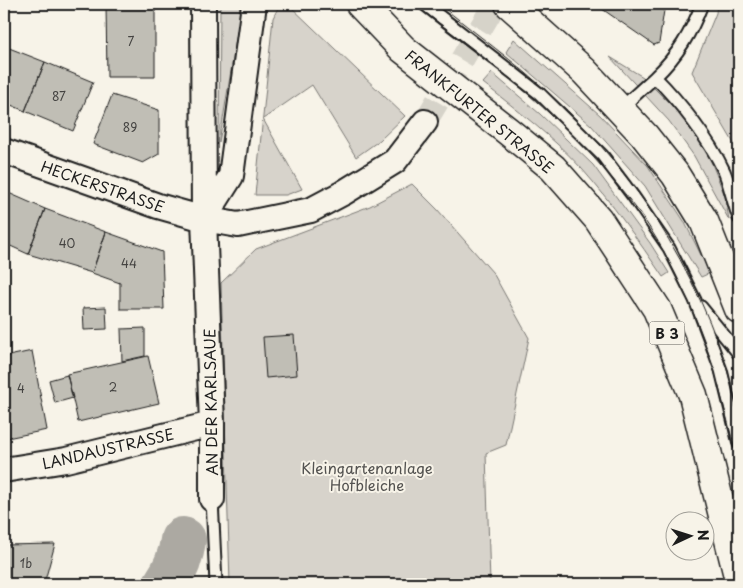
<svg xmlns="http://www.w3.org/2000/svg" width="743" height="588" font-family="'Playpen Sans',sans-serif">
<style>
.green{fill:#d7d3cb;stroke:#7a7874}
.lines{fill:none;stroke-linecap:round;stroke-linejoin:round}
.river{stroke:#aca9a2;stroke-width:46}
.building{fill:#c0beb5;stroke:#1c1c1c}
.street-tunnel{stroke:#d6d3c9;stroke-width:24;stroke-dasharray:24 12;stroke-linecap:butt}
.lane-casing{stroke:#1c1c1c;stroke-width:15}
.street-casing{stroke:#1c1c1c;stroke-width:28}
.primary-casing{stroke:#1c1c1c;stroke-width:31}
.lane{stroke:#f7f3e8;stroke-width:11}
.street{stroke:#f7f3e8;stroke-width:24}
.primary{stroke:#f7f3e8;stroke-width:28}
.tram{stroke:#1c1c1c;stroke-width:1}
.labels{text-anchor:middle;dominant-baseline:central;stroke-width:4;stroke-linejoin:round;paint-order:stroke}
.number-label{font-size:12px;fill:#454442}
.shield{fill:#f7f3e8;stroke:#5e5c59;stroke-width:1}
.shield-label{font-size:14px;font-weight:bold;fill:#1c1c1c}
.street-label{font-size:15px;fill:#1c1c1c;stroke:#f7f3e8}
.park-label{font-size:15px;fill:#545351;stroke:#f7f3e8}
</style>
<rect width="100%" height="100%" fill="#f7f3e8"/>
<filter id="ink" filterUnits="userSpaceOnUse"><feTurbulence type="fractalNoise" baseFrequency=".02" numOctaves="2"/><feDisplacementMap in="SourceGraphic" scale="10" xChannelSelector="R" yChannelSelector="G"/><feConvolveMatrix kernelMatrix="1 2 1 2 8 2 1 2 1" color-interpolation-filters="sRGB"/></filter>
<g filter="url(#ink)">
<path class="green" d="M220 4H242L219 143Z
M280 4H288L405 116 380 140 356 157 312 85 263 119 302 189 286 195H255L273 18Z
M717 4H739V152L692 72 716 13Z
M514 39 600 115 648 166 684 221 710 273 701 277 645 186 591 125 506 52Z
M610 57 643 77 683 117 708 154 725 196 729 220 694 156 669 121Z
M492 73 540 114 593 165 650 243 669 273 663 277C638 240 612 203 582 169 553 137 517 110 483 83Z
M412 184 437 209 493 273 529 338 506 445 486 453 490 584H230L221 283 256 249 370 206Z"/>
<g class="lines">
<path class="river" d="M166 584C176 570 181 557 183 540"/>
</g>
<path class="building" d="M106 4H155V77H107Z
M595 4H665L659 43 654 45Z
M4 46 45 62 25 111 4 102Z
M45 62 93 82 73 131 25 111Z
M112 95 159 110V154L143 163 93 144Z
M4 191 45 209 28 254 4 243Z
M45 209 106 232 92 273 28 254Z
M106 232 162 252 164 309H120V283L92 273Z
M106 307 107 329 84 330 83 308Z
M145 328V356L122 361 121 329Z
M294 335 297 375 266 378 263 337Z
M32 351 47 430 7 438 4 420V357Z
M148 356 159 403 78 422 67 374Z
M67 375 73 398 55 403 49 380Z
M55 544 44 584H4V545Z"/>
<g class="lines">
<path class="street-tunnel" d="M425 122 495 4"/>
<g class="lane-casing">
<path id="lane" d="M424 4 540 94 602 155 633 196 669 248 695 300 721 370 739 444
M655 77C678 55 691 33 702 4
M620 109 655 77C680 102 709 139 724 171 730 185 733 203 739 218
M701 307 739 354
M212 499 216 584"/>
</g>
<g class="street-casing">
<path id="street" d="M203 4 204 219 212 424V499
M4 151 158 206 204 219 238 225 311 210 343 193 395 161 425 122
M204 219 231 176 254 4
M4 470 66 460 212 424"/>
</g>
<g class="primary-casing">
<path id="primary" d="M360 4 403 49 509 132 553 168 598 219 657 309 693 395 739 580
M509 4 584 71 644 135 675 174 704 221 739 309"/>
</g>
<use href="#lane" class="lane"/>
<use href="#street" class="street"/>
<use href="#primary" class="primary"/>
<path class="tram" d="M414 4C445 28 477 51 507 76 555 116 601 161 639 212 665 248 689 299 704 340 719 382 729 426 739 468
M439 4C476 34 515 62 550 94 645 181 708 288 739 412"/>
</g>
</g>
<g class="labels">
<g class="number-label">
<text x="131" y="41">7</text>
<text x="59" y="96">87</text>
<text x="130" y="127">89</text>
<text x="67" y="243">40</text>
<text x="129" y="263">44</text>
<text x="113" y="387">2</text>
<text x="21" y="388">4</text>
<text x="26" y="563">1b</text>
</g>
<rect class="shield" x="649.5" y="321.5" width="35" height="23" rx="4"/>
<g class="shield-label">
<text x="667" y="333">B 3</text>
</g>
<g class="street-label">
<text transform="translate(480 111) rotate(39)">FRANKFURTER STRASSE</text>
<text transform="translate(103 186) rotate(19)">HECKERSTRASSE</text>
<text transform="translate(210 402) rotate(-91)">AN DER KARLSAUE</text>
<text transform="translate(108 448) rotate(-13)">LANDAUSTRASSE</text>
</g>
<g class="park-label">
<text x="367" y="467">Kleingartenanlage<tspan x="367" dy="17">Hofbleiche</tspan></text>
</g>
</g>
<rect width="743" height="588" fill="none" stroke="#f7f3e8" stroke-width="20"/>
<rect x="10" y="10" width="723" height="568" fill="none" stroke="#1c1c1c" stroke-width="2" filter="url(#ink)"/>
<g transform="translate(690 536) rotate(86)"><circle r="24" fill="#f7f3e8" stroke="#9f9d96"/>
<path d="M0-4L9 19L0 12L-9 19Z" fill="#1c1c1c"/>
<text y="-8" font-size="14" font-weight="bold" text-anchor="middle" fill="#1c1c1c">N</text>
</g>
</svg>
